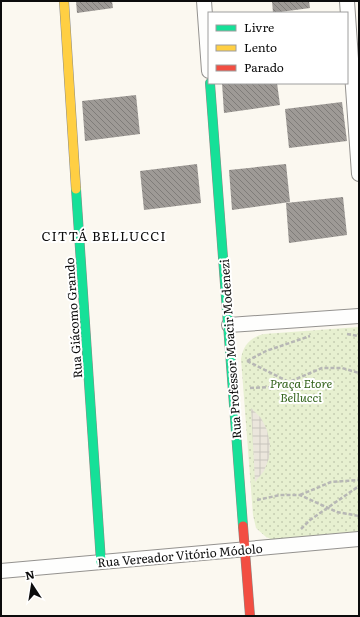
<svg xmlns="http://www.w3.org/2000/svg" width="360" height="617" font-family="Literata,serif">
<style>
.park{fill:url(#park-dots)}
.plaza{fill:url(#plaza-grid)}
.building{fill:url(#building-back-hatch)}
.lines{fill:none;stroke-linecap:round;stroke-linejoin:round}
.street-casing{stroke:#94928f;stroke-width:16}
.fast-casing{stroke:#8a8985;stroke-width:10}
.slow-casing{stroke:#8a8985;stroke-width:10}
.jam-casing{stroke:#8a8985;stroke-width:10}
.path{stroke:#b7b7b5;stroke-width:2.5;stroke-dasharray:4 2;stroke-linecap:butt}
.street{stroke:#fefefd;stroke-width:14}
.fast{stroke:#16e098;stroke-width:9}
.slow{stroke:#ffcf43;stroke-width:9}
.jam{stroke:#f24e42;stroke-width:9}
.labels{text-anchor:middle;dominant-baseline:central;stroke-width:4;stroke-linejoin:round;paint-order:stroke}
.street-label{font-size:12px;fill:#0c0c0c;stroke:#fff}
.park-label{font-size:12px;font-style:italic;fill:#34641d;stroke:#fff}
.neighbourhood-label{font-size:13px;letter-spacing:1px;fill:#0c0c0c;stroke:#fff}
</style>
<defs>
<pattern id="park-dots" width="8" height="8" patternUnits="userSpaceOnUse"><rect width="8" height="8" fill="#e7f0d0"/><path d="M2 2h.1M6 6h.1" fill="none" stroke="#c5cdb1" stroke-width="1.8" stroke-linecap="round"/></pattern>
<pattern id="plaza-grid" width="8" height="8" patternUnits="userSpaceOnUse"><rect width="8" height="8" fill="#ebe6dc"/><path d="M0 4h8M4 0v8" fill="none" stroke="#c8c4bc"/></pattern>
<pattern id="building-back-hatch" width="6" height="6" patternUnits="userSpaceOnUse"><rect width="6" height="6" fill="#9e9a96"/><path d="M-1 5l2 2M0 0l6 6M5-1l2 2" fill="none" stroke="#7f7c79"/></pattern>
</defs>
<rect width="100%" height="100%" fill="#fbf8f0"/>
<path class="park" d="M359 327V532L273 540 266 537 256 528 253 515 241 359C243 345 251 337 264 334Z"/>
<path class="plaza" d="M251 408 261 418 267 430 270 444 269 458 264 471 255 482Z"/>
<path class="building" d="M76 1H112L113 8 77 13Z
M272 1H309L310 8 273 13Z
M222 83H277L280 105 224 113Z
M136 95 140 134 85 141 82 101Z
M342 102 347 141 289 148 285 109Z
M197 164 201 203 144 210 140 171Z
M286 164 290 202 232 210 229 170Z
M343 197 347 235 289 243 286 203Z"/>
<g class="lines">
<g class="street-casing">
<path id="street" d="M204 1 209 71
M347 1 359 174
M229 325 359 316
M1 571 359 539"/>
</g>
<g class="fast-casing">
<path id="fast" d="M210 83 243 526
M76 189 101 562"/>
</g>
<g class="slow-casing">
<path id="slow" d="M64 1 76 189"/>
</g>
<g class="jam-casing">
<path id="jam" d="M243 526 250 616"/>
</g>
<path class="path" d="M347 334 359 336
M247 361 266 351 310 336
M247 361 289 382
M250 388 271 387 289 382 322 368H342L359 373
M300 495 331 482 359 480
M257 500 280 495H300L337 512 359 516
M301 529 310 520 359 486"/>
<use href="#street" class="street"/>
<use href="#fast" class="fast"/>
<use href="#slow" class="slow"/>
<use href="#jam" class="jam"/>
</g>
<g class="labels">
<g class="street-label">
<text transform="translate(73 318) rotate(-94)">Rua Giácomo Grando</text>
<text transform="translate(230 349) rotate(-94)">Rua Professor Moacir Modenezi</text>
<text transform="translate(180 555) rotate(-5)">Rua Vereador Vitório Módolo</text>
</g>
<g class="park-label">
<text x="301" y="383">Praça Etore<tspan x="301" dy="14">Bellucci</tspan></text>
</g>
<g class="neighbourhood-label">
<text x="104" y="235">CITTÁ BELLUCCI</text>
</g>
</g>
<rect width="360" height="617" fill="none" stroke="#0c0c0c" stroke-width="4"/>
<rect x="208" y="12" width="140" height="72" fill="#ffffff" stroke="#9e9e9e"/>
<rect x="216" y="25" width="20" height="6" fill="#16e098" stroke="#9e9e9e"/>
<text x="244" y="32" font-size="12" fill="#0c0c0c">Livre</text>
<rect x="216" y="45" width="20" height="6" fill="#ffcf43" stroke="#9e9e9e"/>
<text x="244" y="52" font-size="12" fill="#0c0c0c">Lento</text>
<rect x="216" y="65" width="20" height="6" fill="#f24e42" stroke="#9e9e9e"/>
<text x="244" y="72" font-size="12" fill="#0c0c0c">Parado</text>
<g transform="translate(32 585) rotate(348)" stroke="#ffffff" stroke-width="3" paint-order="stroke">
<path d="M0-3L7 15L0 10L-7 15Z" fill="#0c0c0c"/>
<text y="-6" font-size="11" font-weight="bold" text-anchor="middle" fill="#0c0c0c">N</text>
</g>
</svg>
